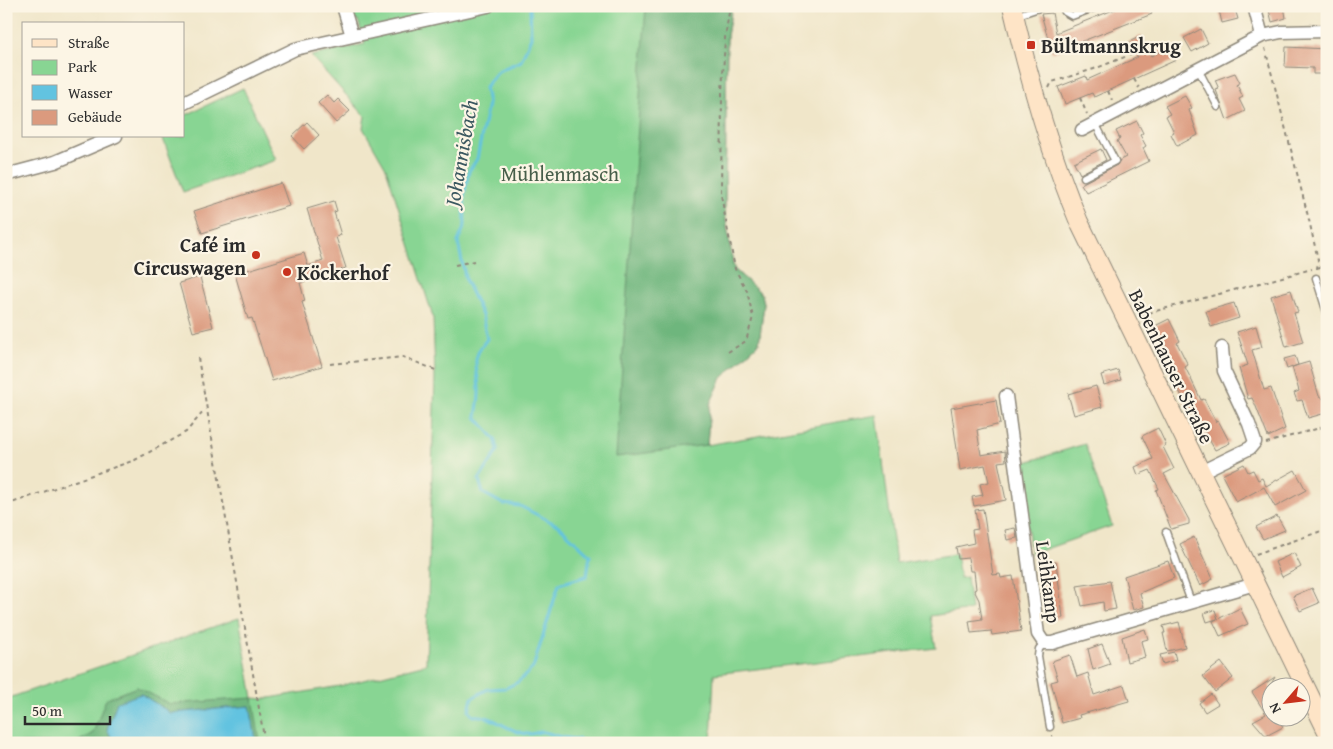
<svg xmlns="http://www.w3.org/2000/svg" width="1333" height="749" font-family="'Gentium Book Plus',serif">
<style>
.green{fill:#88d593;stroke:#5a805f}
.forest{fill:#6eb67d;stroke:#4c7054}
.water{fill:#62c3e0;stroke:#467786}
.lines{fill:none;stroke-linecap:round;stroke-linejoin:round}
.stream{stroke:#62c3e0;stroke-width:3}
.building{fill:#db9a7e}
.service-casing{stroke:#8e887a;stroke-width:9}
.minor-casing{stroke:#8e887a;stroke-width:15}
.secondary-casing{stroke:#8e887a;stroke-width:20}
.path{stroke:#8e887a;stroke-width:2;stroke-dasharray:4 4;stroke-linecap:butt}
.service{stroke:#fff;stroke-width:6}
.minor{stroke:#fff;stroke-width:12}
.secondary{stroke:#fee4c6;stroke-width:18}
.poi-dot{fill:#c8321e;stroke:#fcf5e5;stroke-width:2}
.labels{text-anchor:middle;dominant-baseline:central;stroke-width:4.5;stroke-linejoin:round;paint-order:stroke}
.poi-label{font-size:20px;font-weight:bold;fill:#2b2b2b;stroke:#fcf5e5;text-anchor:start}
.park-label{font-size:20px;fill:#475e4a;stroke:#fcf5e5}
.street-label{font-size:20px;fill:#2b2b2b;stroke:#fcf5e5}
.water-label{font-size:21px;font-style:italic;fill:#3c5961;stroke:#fcf5e5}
</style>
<rect width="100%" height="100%" fill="#fcf5e5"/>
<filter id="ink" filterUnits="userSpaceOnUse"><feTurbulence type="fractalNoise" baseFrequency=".02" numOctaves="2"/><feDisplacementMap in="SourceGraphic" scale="10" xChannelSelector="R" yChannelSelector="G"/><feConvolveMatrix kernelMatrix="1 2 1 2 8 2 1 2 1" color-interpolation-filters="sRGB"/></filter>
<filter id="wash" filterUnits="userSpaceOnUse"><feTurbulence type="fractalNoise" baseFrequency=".0096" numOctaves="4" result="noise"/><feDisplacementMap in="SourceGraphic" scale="20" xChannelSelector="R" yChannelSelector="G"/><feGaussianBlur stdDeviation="1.12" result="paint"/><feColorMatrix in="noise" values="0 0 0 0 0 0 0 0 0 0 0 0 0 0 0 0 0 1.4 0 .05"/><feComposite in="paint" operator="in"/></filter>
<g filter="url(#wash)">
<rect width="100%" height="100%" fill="#f0e6c9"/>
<path class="green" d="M349 6H732L727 36 725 214 734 269 762 294 764 304 759 343 722 377 710 403 707 445 877 415 896 563 956 554 960 578 967 577 971 610 930 616 936 648 714 674 711 743H94L92 734 76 743H6V699L239 618 253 698 264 699 340 686 426 664 435 377 433 317 386 168 363 128 365 116 311 56 365 44 358 20 354 21Z
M243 88 276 160 183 192 162 136H184V116Z
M1085 444 1112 526 1031 554 1020 464Z"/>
<path class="forest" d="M646 6H732L727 36 725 214 734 269 762 294 764 304 759 343 722 378 710 404 707 445 616 457Z
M137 687 170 704 253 698 260 743H254L256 739 250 706 171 713 141 694 107 729 114 743H76L93 733 106 699Z"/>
<path class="water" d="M141 694 171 713 250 706 256 739 254 743H114L107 729 117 702Z"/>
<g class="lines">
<path class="stream" d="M530 6 531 37 521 61 498 71 485 87 488 104 477 159 469 171 464 196 465 225 458 242 466 281 482 315 487 339C468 362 479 367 479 392 479 400 477 409 476 417L495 439 498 450 479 480 483 493 503 504 520 506 559 526 590 555 587 576 559 584 533 668 518 682 506 688 488 689 472 698 469 711 473 716C492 713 508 733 528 734 533 735 538 731 544 732 556 735 565 739 578 739L583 743"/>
</g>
<g id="blocks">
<path class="building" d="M1123 6H1148L1152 14 1052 53 1041 14 1052 13 1056 33Z
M1218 6H1234L1238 19 1222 23Z
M1268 6H1284L1286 18 1272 22Z
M1201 29 1208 43 1192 52 1184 38Z
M1141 36 1151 56 1169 47 1176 60 1094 97 1092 93 1065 104 1058 87 1086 76 1087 80 1138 57 1129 42Z
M1286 47 1327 49 1326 74H1313V68L1285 67Z
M1235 73 1240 83 1237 85 1243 97 1239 99 1245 111 1227 120 1216 90 1219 89 1215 80Z
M327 95 334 103 338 99 350 111 336 123 318 103Z
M1185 96 1192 108 1189 110 1198 135 1177 146 1171 134 1174 132 1166 116 1170 114 1165 106Z
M1137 121 1143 133 1140 135 1146 146 1143 148 1149 161 1086 192 1081 184 1117 165 1120 160 1126 157 1117 141 1120 139 1116 131Z
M307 122 319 135 304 149 292 136Z
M1101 149 1106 160 1080 174 1074 162Z
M281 183 289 206 202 233 194 211Z
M334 201 337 211 334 212 341 235 336 237 346 268 300 283 305 301 302 302 322 366 272 381 252 318 248 319 235 274 304 253 308 266 323 261 307 209Z
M200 277 213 327 193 332 179 283Z
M1291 290 1298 312 1294 313 1303 342 1286 347 1271 296Z
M1234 303 1239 318 1211 327 1206 311Z
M1169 319 1180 341 1177 343 1188 365 1185 367 1191 379 1201 400 1204 399 1216 422 1218 420 1230 443 1215 450 1190 406 1187 407 1171 374 1174 372 1163 350 1166 348 1155 326Z
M1256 326 1262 347 1252 350 1264 390 1271 388 1285 429 1268 437 1255 404 1252 398 1248 399 1239 368 1248 365 1237 332Z
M1295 356 1298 365 1287 369 1284 359Z
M1309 362 1319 396 1324 399 1327 408 1326 413 1308 418 1302 400 1297 401 1294 393 1299 391 1292 367Z
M1118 370 1121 380 1104 385 1101 375Z
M1096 386 1102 407 1074 415 1068 394Z
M996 400 1000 424 977 430 981 455 1005 451 1006 461 998 462 1006 500 974 506 972 497 983 495 980 484 989 482 985 465 960 470 951 408Z
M1158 428 1166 445 1163 447 1174 469 1164 474 1189 520V524L1171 529 1156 490 1159 489 1150 470 1138 475 1135 467 1153 459 1142 436Z
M1244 464 1248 472 1253 470 1258 480 1262 478 1266 486 1295 470 1306 490 1275 507 1264 487 1236 502 1222 475Z
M983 509 993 575 1000 574 1001 578 1013 576 1021 631 992 635 991 631 971 633 969 621 982 619 979 600 974 590 976 589 974 571H970L968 558 958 559 956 547 974 543 972 530 978 529 975 510Z
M1277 516 1285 530 1263 539 1256 527Z
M1015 528 1017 538 1007 540 1005 530Z
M1194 537 1213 579 1200 586 1180 544Z
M1294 553 1301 567 1282 577 1275 562Z
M1168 561 1174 578 1140 593 1144 607 1133 610 1124 576Z
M1056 562 1063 618 1048 620 1040 564Z
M1110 581 1116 609 1104 611 1103 602 1082 606 1077 586Z
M1312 588 1319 603 1300 611 1293 596Z
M1240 608 1248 624 1220 636 1213 621 1217 619 1207 622 1204 613 1215 610 1218 619Z
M1179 622 1185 647 1167 651 1163 633H1165L1163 626Z
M1145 629 1148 639 1141 641 1145 657 1127 662 1122 637Z
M1102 644 1110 664 1093 670 1088 649Z
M1174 652 1176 660 1163 664 1160 655Z
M1070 655 1077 677 1088 673 1094 695 1124 685 1129 701 1079 715 1080 718 1062 723 1051 682 1058 680 1052 661Z
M1221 662 1233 678 1215 692 1203 676Z
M1275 677 1270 686V716H1277L1283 727 1266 736 1253 721 1266 714 1252 692Z
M1211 694 1218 704 1205 712 1199 703Z"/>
</g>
</g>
<g filter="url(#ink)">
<use href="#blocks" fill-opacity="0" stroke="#8e887a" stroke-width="1"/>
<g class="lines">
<g class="service-casing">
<path id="service" d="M1062 6 1065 12 1072 16 1099 6
M1015 16 1045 6
M1198 69 1218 107
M1084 177 1115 161 1095 123
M1316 278 1327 313
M1166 532 1191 602
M1044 643 1039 649 1038 656 1050 727"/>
</g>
<g class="minor-casing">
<path id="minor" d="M343 6 352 36
M1254 6 1262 36
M184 103 295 49 488 6
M1082 130 1262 36 1281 32 1327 31
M6 175 55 162 116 136
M1006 396 1038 634 1044 643H1052L1255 584
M1202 475 1207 469 1250 448 1255 442 1249 424 1224 371 1222 348"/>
</g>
<g class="secondary-casing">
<path id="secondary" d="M1012 6C1029 79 1050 153 1079 222L1327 731"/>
</g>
<path class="path" d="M1109 6 1111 11
M1265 48 1309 220 1318 260 1317 269
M1134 79 1139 88
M1049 88 1052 82 1094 69 1135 53 1142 55
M1108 91 1112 100
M1080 98 1087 114
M455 265 474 261
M1317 268 1327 265
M1141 315 1312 269
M728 352 746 341 753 317 747 291 735 269 721 195 722 93 725 38 730 6
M198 358 265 743
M330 364 403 357 438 371
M1266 443 1327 426
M6 505 135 460 186 432 204 411
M1256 554 1327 529
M1052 735 1053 743"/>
<use href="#service" class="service"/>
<use href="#minor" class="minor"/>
<use href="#secondary" class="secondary"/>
</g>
</g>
<g class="poi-dot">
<rect x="1026" y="40" width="10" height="10" rx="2.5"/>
<circle cx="256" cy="255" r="5"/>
<circle cx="287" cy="272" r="5"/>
</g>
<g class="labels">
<g class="poi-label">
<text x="1041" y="45">Bültmannskrug</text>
<text x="246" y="244" text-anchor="end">Café im<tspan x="246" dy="23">Circuswagen</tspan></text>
<text x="297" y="272">Köckerhof</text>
</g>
<g class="park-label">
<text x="560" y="173">Mühlenmasch</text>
</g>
<g class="street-label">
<text transform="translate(1172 366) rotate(64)">Babenhauser Straße</text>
<text transform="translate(1049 582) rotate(82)">Leihkamp</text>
</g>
<g class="water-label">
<text transform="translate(461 153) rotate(-80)">Johannisbach</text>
</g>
</g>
<rect width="1333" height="749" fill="none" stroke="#fcf5e5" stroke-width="25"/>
<rect x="22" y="22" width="162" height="115" fill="#fcf5e5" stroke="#a8a49b"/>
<rect x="32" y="39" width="25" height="8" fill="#fee4c6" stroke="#a8a49b"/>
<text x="68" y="48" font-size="15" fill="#2b2b2b">Straße</text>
<rect x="32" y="60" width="25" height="15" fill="#88d593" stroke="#a8a49b"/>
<text x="68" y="72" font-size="15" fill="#2b2b2b">Park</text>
<rect x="32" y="85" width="25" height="15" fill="#62c3e0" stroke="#a8a49b"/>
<text x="68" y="98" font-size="15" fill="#2b2b2b">Wasser</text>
<rect x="32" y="110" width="25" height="15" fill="#db9a7e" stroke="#a8a49b"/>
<text x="68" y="122" font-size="15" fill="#2b2b2b">Gebäude</text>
<g transform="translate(1286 702) rotate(242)"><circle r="24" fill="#fcf5e5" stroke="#a8a49b"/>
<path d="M0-4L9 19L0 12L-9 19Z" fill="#c8321e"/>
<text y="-8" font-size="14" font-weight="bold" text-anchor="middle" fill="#2b2b2b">N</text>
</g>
<path d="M25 716v8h85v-8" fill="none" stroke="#2b2b2b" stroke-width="2.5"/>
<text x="32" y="716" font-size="15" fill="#2b2b2b" stroke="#fcf5e5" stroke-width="4" paint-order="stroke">50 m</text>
</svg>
